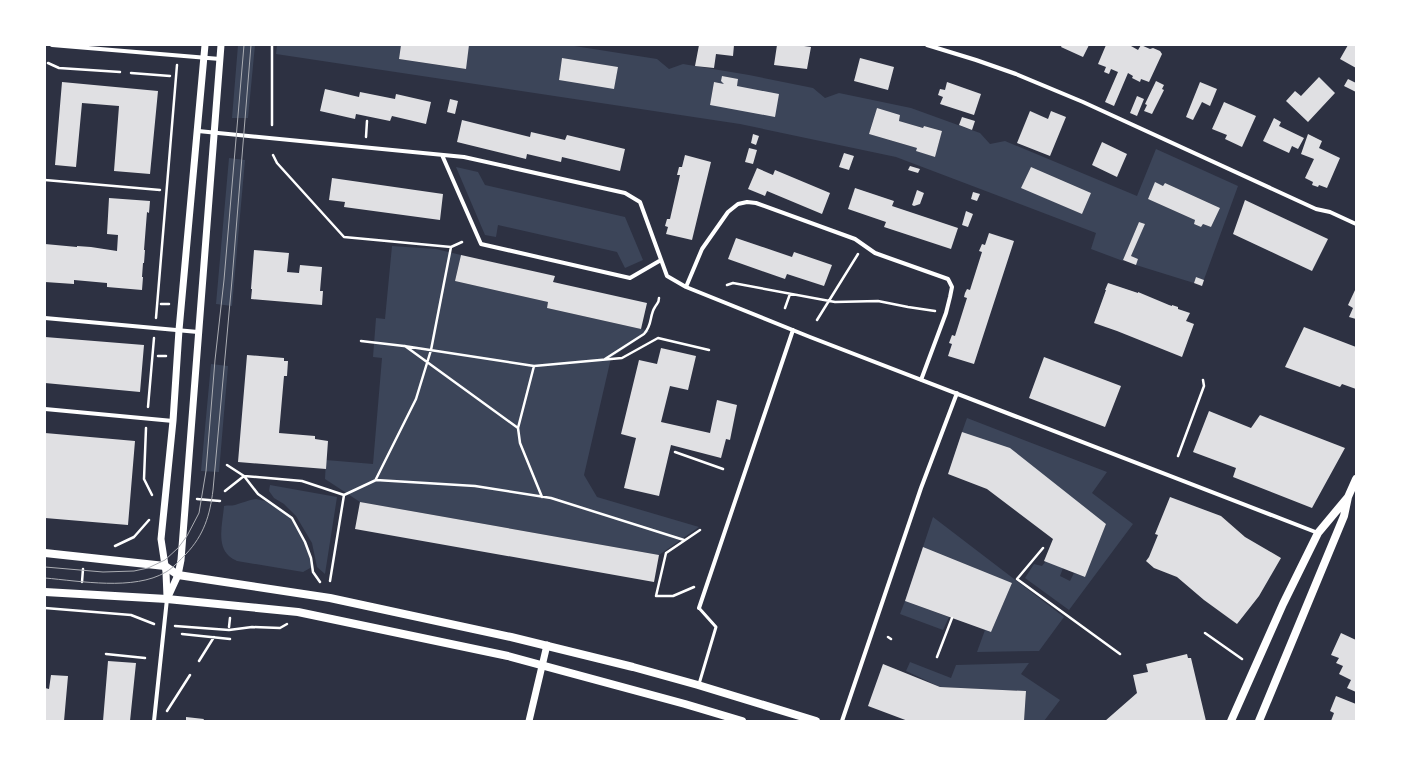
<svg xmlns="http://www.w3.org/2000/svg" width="1401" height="766" font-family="Raleway,sans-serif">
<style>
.green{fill:#3c4559;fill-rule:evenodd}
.building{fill:#e0e0e3}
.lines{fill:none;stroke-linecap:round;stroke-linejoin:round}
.path{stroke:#fff;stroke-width:2.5}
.service{stroke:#fff;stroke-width:3}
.minor{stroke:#fff;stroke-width:4}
.tertiary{stroke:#fff;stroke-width:7}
.secondary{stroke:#fff;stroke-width:8}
.tram{stroke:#abadb3;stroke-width:1}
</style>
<rect width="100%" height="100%" fill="#2d3142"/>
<path class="green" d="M238 45H255L248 118H232Z
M277 45H401L399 59 465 69 469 45H568L657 59 669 69 683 64 749 75 813 88 825 98 839 93 911 108 980 133 990 144 1005 141 1137 196 1156 149 1238 186 1202 285 1204 280 1196 277 1194 283 1136 265 1138 259 1131 256 1145 224 1139 222 1123 261 1091 249 1096 233 896 157 740 124 276 54ZM562 58 618 67 614 88 559 79ZM722 76 738 79 737 86 710 105 714 82 724 84ZM877 108 900 115 899 121 923 128 924 126 942 131 935 157 917 151V148L869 134ZM1031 167 1091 193 1082 214 1022 188ZM1155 183 1163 186 1165 183 1220 208 1211 227 1203 224 1201 227 1194 224 1195 220 1148 199Z
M229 158 245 160 232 306 216 304Z
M456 167 478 172 485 185 625 217 643 260 625 268 617 252 498 225 496 237 485 235Z
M392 246 436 249 461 255 455 281 548 302 547 308 650 331 611 358 584 475 597 497 699 527 659 555 360 502 325 479 326 460 373 464 382 358 373 357 376 318 385 319Z
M211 364 228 366 219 472 201 471Z
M967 418 1107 472 1092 493 1133 524 1069 610 1025 578 1034 564 1042 566 1046 561 1063 568 1060 576 1070 581 1074 573 1085 577 1106 524 962 432Z
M270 485 337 497 325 574 317 567 312 543 296 516 284 504 274 498 269 491Z
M256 499 265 501 292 518 305 542 312 567 303 572 237 561C235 560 231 558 229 556 216 545 223 521 224 506 228 505 231 506 235 505 242 503 248 500 256 499Z
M933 517 1064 617 1039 651 977 652 985 630 991 632 1012 583 923 547Z
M905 601 949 617 943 630 900 614Z
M910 662 951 678 956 665 1029 663 1021 674 1060 700 1044 721H1024L1026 691 940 687 906 671Z"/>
<path class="building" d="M401 45H469L466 69 399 59Z
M699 45H734L733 56 716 54 714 68 695 66Z
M777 45H797L811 47 807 69 774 65Z
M1062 45H1089L1083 57 1061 47Z
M1106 45H1131V46L1138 50 1141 45 1150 49 1153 48 1160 51 1162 54 1149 82 1141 79 1140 82 1132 78 1133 76 1128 73 1114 106 1105 102 1118 72 1111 69 1109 74 1104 72 1106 67 1098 64Z
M1348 45H1356V68L1340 59Z
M562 58 618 67 614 89 559 80Z
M860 58 894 67 888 90 854 81Z
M722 76 738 79 737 86 779 94 775 117 710 105 714 82 724 84 721 81Z
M1319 77 1335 93 1308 122 1286 101 1295 91 1301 96Z
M1348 79 1356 83V92L1344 86Z
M1156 81 1164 85 1162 89 1164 90 1152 114 1144 111 1147 105 1145 104Z
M62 82 158 91 150 174 114 171 119 106 82 103 76 167 55 165Z
M947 82 981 94 974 115 940 104 943 97 938 95 940 89 945 90Z
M1200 82 1217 89 1210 106 1202 102 1193 120 1186 117Z
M325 89 359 97 360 92 395 99 396 94 431 102 426 124 392 116 390 121 356 114 355 119 320 111Z
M1137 96 1144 99 1137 116 1130 113Z
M450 99 458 101 455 114 447 112Z
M1224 102 1256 116 1242 147 1225 139 1227 135 1212 129Z
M877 108 900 115 899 121 923 128 924 126 942 131 935 157 916 151 917 148 869 134Z
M1030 111 1048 119 1051 111 1066 117 1050 156 1017 143Z
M962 117 975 121 972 130 959 125Z
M1274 118 1281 122 1279 126 1304 138 1298 149 1292 146 1289 153 1263 141Z
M462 120 530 137 531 132 565 140 567 135 625 149 620 171 562 157 561 162 527 154 526 159 457 142Z
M753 134 759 136 756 145 751 143Z
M1308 134 1322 141 1319 148 1340 158 1327 188 1319 185 1318 187 1312 185 1313 182 1305 178 1314 159 1301 154Z
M1102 142 1127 154 1117 177 1092 165Z
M749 148 757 150 753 164 745 162Z
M844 153 854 156 849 170 839 167Z
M685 155 711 162 692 240 666 234 668 227 665 226 667 219H670L680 175H677L679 167H682Z
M910 166 920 169 918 173 908 170Z
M1031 167 1091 193 1082 214 1021 188Z
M757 168 773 175 775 170 830 193 822 214 767 191 765 196 748 189Z
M332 178 443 194 440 220 344 207 345 202 329 200Z
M1155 182 1163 186 1165 183 1220 208 1211 227 1203 224 1201 227 1194 224 1195 220 1148 199Z
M855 188 894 201 892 206 958 228 951 249 884 227 886 222 848 209Z
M917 190 924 193 920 204 914 206 912 205Z
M973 192 980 194 977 201 971 199Z
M109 198 150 201 149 213 147 212 144 250H145L144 263H143L142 277H143L142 290 107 287V283L74 280V284L45 282V244L77 247V246L91 247 117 251 118 235 107 234Z
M1245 200 1328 239 1312 271 1233 234Z
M966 211 973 214 968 227 962 225Z
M1139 222 1145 224 1131 256 1138 259 1136 265 1123 260Z
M989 233 1014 241 974 364 948 356 952 344 949 343 952 335 955 336 967 298 964 297 965 293 967 289 970 290 982 252 979 251 982 244 985 245Z
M736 238 792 257 794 252 832 265 824 286 787 274 785 279 728 259Z
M254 250 289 253 287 272 299 273 300 265 322 267 320 291H323L322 305 251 299 252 289H251Z
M461 255 555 276 553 282 647 303 641 329 547 308 548 302 455 281Z
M1196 277 1204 280 1202 286 1194 283Z
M1108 283 1138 293V292L1169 305 1172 306V305L1178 307V309L1190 313 1186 321 1194 324 1182 357 1117 331 1094 323 1106 290H1105Z
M1356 288V319L1349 317 1353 308 1348 305Z
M1304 327 1356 347V389L1342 384 1340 387 1285 367Z
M45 337 144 345 140 392 45 383Z
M661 348 696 356 688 390 670 386 661 422 710 433 717 400 737 405 730 440 726 439 721 458 671 445 659 496 624 488 636 438 621 434 639 360 657 364Z
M247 355 284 358V361H288L287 376H284L279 433 315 436V439L328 441 326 469 238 462Z
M1044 357 1121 386 1105 427 1029 398Z
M1209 411 1251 428 1260 415 1345 448 1312 508 1233 477 1236 468 1193 452Z
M962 432 1010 448 1106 524 1085 577 1044 561 1053 539 987 489 948 474Z
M45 433 135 441 128 525 45 518Z
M1170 497 1221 516 1245 537 1281 558 1259 596 1237 624 1204 600 1177 577 1154 568 1146 561 1149 557 1158 535 1155 534Z
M360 502 659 555 654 582 355 529Z
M923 547 1012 583 991 632 905 601Z
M1341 633 1356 640V692L1347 688 1351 680 1339 674 1343 666 1336 663 1339 658 1331 655Z
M1187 654 1188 658H1191L1206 721H1105L1137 693 1133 675 1148 672 1146 664Z
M108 661 136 663 130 721H103Z
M883 664 940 687 1026 691 1024 721H908L868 706Z
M51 675 68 676 64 721 45 720V688L49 689Z
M1336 696 1356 704V721H1331L1334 713 1330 711Z
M186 717 204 719 203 721H186Z"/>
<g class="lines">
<path class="path" d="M48 63 59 68 120 72
M131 73 170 76
M272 125V45
M366 137 367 121
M273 155 277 163 344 237 451 247
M45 180 160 190
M727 285 733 283 835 302 878 301 908 307 935 311
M161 304H169
M785 308 790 294
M156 318 177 65
M817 320 858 254
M361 341 404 346 534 366 622 358 658 338 709 350
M405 346 518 428
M158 356H166
M605 359 644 334C653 324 649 316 655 307 657 303 659 303 659 298
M534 366 518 428 520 443 542 497
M148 407 154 338
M146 428 144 479 152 495
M675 452 723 469
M1178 456 1204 386 1203 380
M227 465 244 476 258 494 292 518 305 542 311 558 313 572 320 582
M376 479 416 399 431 350 451 247 462 242
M225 491 244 476 302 481 344 495 376 480 475 486 551 498 684 540
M197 499 220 501
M115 546 134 537 149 520
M1043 548 1017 579 1120 654
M330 581 344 495
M82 582 83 569
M694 587 673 596H656L666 553 700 530
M45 608 131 615 154 624
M175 626 229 630 252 627 280 628 287 624
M229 627 230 618
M1205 633 1242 659
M182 634 230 639
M888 637 891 639
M106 654 145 658
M937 657 952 618
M199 661 214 637
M167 711 190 675"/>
<path class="service" d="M699 684 716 627 699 608"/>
<path class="minor" d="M52 45 220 59
M927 45 976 60 1016 74 1083 102 1316 209 1330 212 1356 224
M198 131 464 157 625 193 640 202 667 276 686 287 810 337 1318 533
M442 155 481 244 630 278 661 260
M686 287 702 249 728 212 738 204 747 202 756 203 855 239 875 253 948 279 952 287 950 297 946 313 921 380
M45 318 198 332
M45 409 173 421
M699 608 793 330
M154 721 167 599
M842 721 921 488 957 393"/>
<path class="tertiary" d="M167 597 166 572 161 539 173 421 179 330 205 45
M167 599 178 575 181 560 221 45
M529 721 547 645"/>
<path class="secondary" d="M45 553 165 566 178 575 330 598 511 637 633 667 698 685 816 721
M45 592 167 599 298 612 508 656 685 704 742 721
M1231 721 1283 604 1318 533 1348 497
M1259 721 1344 516 1348 497 1356 479"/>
<path class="tram" d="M45 567 103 572 134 571 148 568 165 560 178 548 187 536 199 513 206 471 215 360 224 280 244 45
M45 578C80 581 134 591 166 572 173 568 180 560 186 554 204 535 210 515 213 490L232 280 251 45"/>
</g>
<rect width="1401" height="766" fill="none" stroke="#ffffff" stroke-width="92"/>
</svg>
